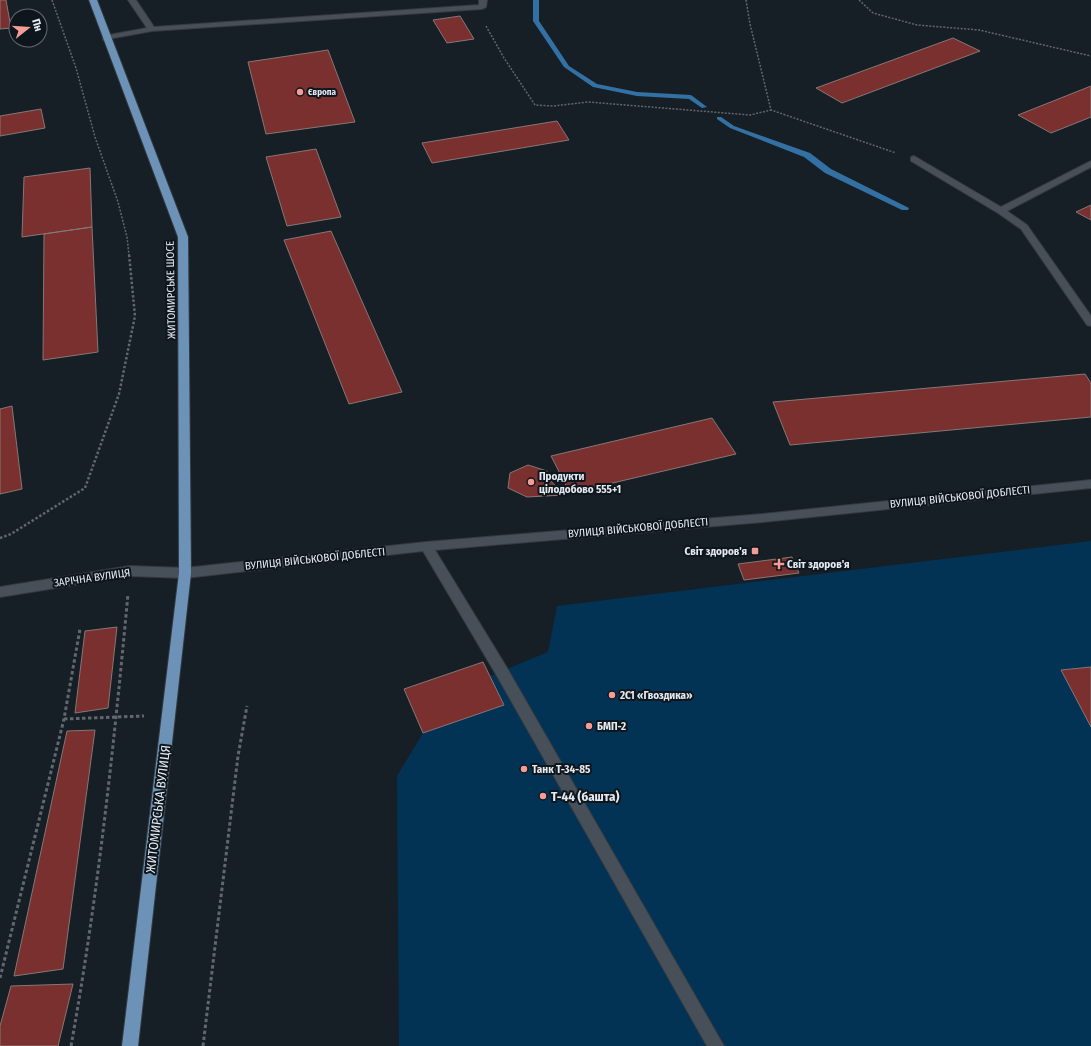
<svg xmlns="http://www.w3.org/2000/svg" width="1091" height="1046" font-family="'Fira Sans Condensed',sans-serif">
<style>
.green{fill:#023355}
.lines{fill:none;stroke-linecap:round;stroke-linejoin:round}
.stream{fill:#3371a4;fill-rule:evenodd}
.building{fill:#79302e;stroke:#867776}
.minor-casing{stroke:#353a40;stroke-width:2}
.major-casing{stroke:#353a40;stroke-width:2}
.path-far2{stroke:#60676d;stroke-width:1.5;stroke-dasharray:2 1.5;stroke-linecap:butt}
.path-far1{stroke:#60676d;stroke-width:2.5;stroke-dasharray:2.5 2;stroke-linecap:butt}
.path{stroke:#60676d;stroke-width:3;stroke-dasharray:3.5 2.5;stroke-linecap:butt}
.minor{fill:#475059;fill-rule:evenodd}
.major{fill:#6c93b7;fill-rule:evenodd}
.poi-dot{fill:#f59c96;stroke:#0e161d;stroke-width:1.5}
.labels{text-anchor:middle;dominant-baseline:central;stroke-width:4;stroke-linejoin:round;paint-order:stroke}
.far-poi-label{font-size:9px;font-weight:bold;fill:#e4eaef;stroke:#0e161d;text-anchor:start}
.street-label{font-size:11px;fill:#e4eaef;stroke:#0e161d}
.poi-label{font-size:11px;font-weight:bold;fill:#e4eaef;stroke:#0e161d;text-anchor:start}
.near-poi-label{font-size:13px;font-weight:bold;fill:#e4eaef;stroke:#0e161d;text-anchor:start}
.near-street-label{font-size:13px;fill:#e4eaef;stroke:#0e161d}
</style>
<rect width="100%" height="100%" fill="#171f26"/>
<path class="green" d="M1091 541V1046H399L397 776 423 733 504 705 490 676 548 652 557 606Z"/>
<g class="lines">
<path class="stream" d="M533 0H539V21L569 66 597 84 637 92 691 95 707 107 702 108 689 99 637 96 593 87 564 67 533 21Z
M717 117H721L734 126 810 153 831 169 909 208 908 210H902L825 173 804 157 730 128 717 119Z"/>
</g>
<path class="building" d="M0 0H6L11 28 0 29Z
M460 16 474 39 447 43 433 20Z
M953 38 980 51 842 103 816 88Z
M328 50 355 122 266 134 248 62Z
M1091 86V117L1051 133 1018 115Z
M41 109 45 128 0 136V116Z
M557 121 569 140 432 163 422 143Z
M316 149 341 217 287 226 266 157Z
M90 168 92 227 22 237 24 177Z
M1091 205V220L1076 212Z
M92 227 98 352 43 360 44 234Z
M331 231 402 392 349 404 284 240Z
M1085 374 1091 383V417L790 445 773 402Z
M12 406 22 489 0 494V409Z
M712 418 736 454 570 493 551 456Z
M528 465 547 471V477L564 495 527 497 508 488 510 473Z
M792 557 799 573 744 580 738 564Z
M117 627 108 708 75 713 85 631Z
M483 662 504 705 423 733 404 689Z
M1091 667V727L1061 670Z
M95 730 63 969 14 976 67 731Z
M73 984 58 1046H0V1026L11 986Z"/>
<g class="lines">
<g class="minor-casing">
<path id="minor" d="M128 0H136L154 27 479 5V0H487L486 7 482 9 152 31 103 40V36L147 28Z
M914 156 1001 207 1091 161V167L1007 211 1027 225 1091 316V326L1087 325 1021 229 998 213 911 161V157Z
M1091 480V488L763 522 435 550 507 668 724 1046H707L497 676 423 551 185 578 130 576 0 597V587L130 566 185 568 426 542 763 514Z"/>
</g>
<g class="major-casing">
<path id="major" d="M89 0H97L188 237 191 573 138 1046H122L179 573 178 237Z"/>
</g>
<path class="path-far2" d="M52 0 76 68 95 137 118 202 127 237 129 255
M746 0 750 24 771 110 896 153
M859 0 873 13 917 25 979 30 1091 56
M486 26 504 58 535 105 553 106 588 102 750 115 771 110"/>
<path class="path-far1" d="M0 538 11 534 85 488 119 394 135 316 129 254"/>
<path class="path" d="M64 719 144 716
M0 978 64 719 80 629
M71 1046C98 896 114 745 128 594
M203 1046 238 756 247 706"/>
<use href="#minor" class="minor"/>
<use href="#major" class="major"/>
</g>
<g class="poi-dot">
<circle cx="300" cy="92" r="4"/>
<circle cx="531" cy="482" r="4"/>
<rect x="751" y="547" width="8" height="8" rx="2"/>
<path d="M777 558h4v4h4v4h-4v4h-4v-4h-4v-4h4z"/>
<circle cx="612" cy="695" r="4"/>
<circle cx="589" cy="726" r="4"/>
<circle cx="524" cy="769" r="4"/>
<circle cx="543" cy="796" r="4"/>
</g>
<g class="labels">
<g class="far-poi-label">
<text x="308" y="92">Європа</text>
</g>
<g class="street-label">
<text transform="translate(171 290) rotate(-91)">ЖИТОМИРСЬКЕ ШОСЕ</text>
<text transform="translate(960 497) rotate(-6)">ВУЛИЦЯ ВІЙСЬКОВОЇ ДОБЛЕСТІ</text>
<text transform="translate(638 528) rotate(-5)">ВУЛИЦЯ ВІЙСЬКОВОЇ ДОБЛЕСТІ</text>
<text transform="translate(315 559) rotate(-6)">ВУЛИЦЯ ВІЙСЬКОВОЇ ДОБЛЕСТІ</text>
<text transform="translate(92 578) rotate(-8)">ЗАРІЧНА ВУЛИЦЯ</text>
</g>
<g class="poi-label">
<text x="539" y="476">Продукти<tspan x="539" dy="13">цілодобово 555+1</tspan></text>
<text x="747" y="551" text-anchor="end">Cвіт здоров'я</text>
<text x="787" y="564">Світ здоров'я</text>
<text x="620" y="695">2С1 «Гвоздика»</text>
<text x="597" y="726">БМП-2</text>
<text x="532" y="769">Танк Т-34-85</text>
</g>
<g class="near-poi-label">
<text x="551" y="796">Т-44 (башта)</text>
</g>
<g class="near-street-label">
<text transform="translate(158 809) rotate(-83)">ЖИТОМИРСЬКА ВУЛИЦЯ</text>
</g>
</g>
<g transform="translate(28 28) rotate(73)"><circle r="19" fill="#0e161d" stroke="#646b71"/>
<path d="M0-3L7 15L0 10L-7 15Z" fill="#f59c96"/>
<text y="-6" font-size="11" font-weight="bold" text-anchor="middle" fill="#e4eaef">Пн</text>
</g>
</svg>
